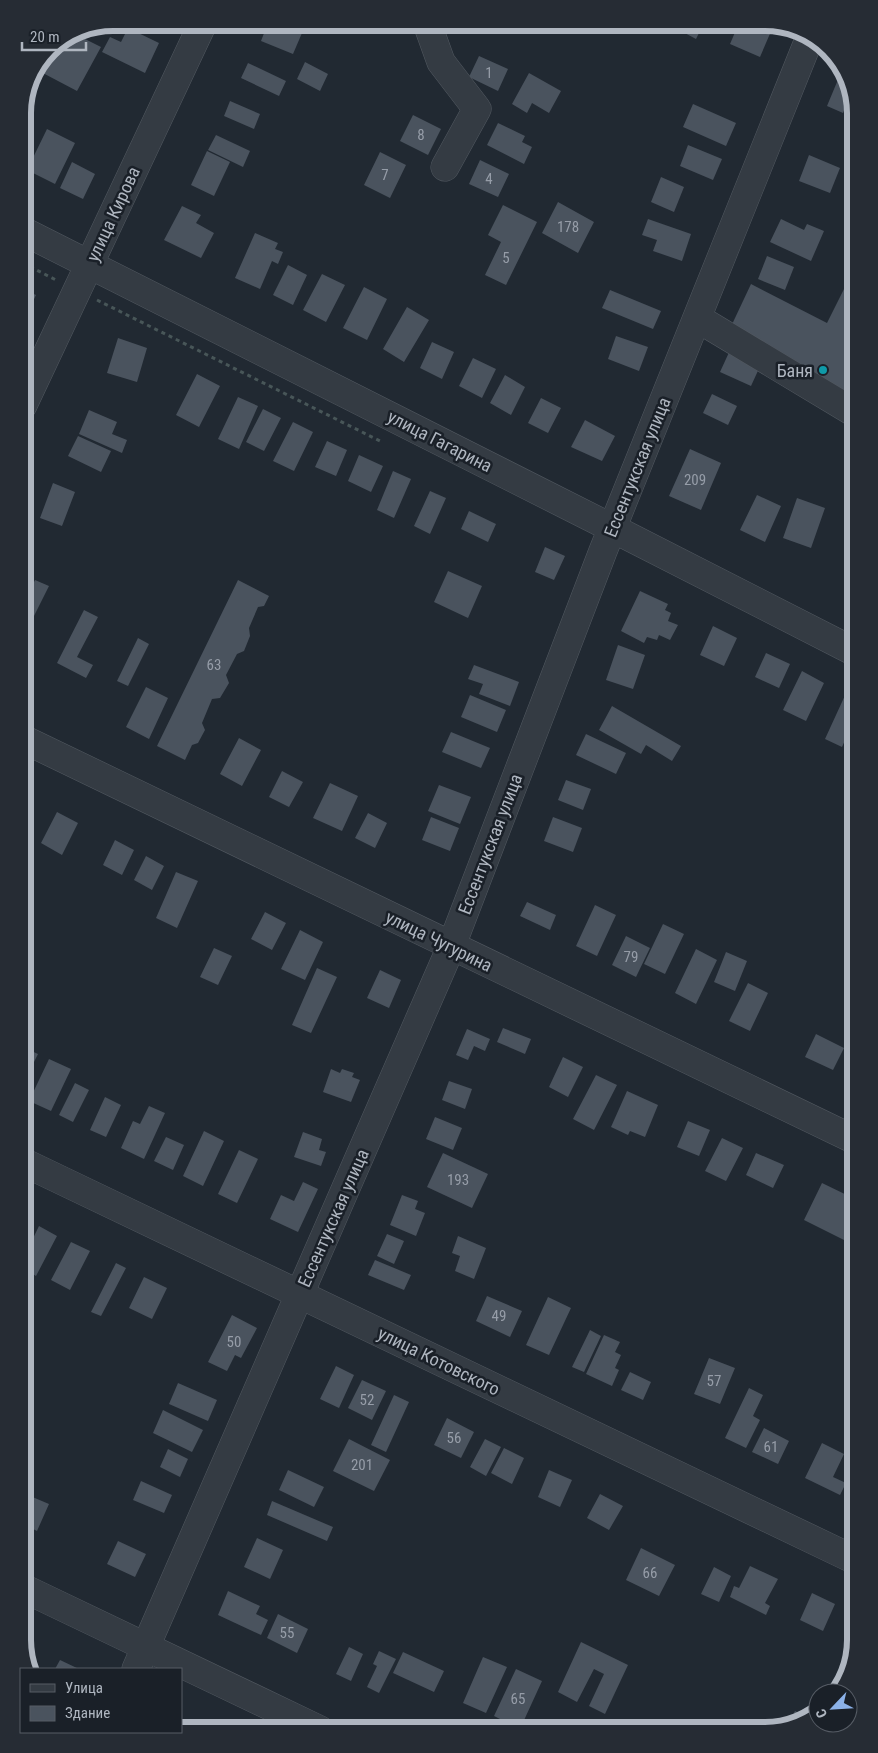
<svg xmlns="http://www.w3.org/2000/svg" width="878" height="1753" font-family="'Roboto Condensed',sans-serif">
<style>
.building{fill:#4a535e}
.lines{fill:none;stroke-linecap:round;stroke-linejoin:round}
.minor-casing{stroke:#525961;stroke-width:29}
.path{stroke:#485658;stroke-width:3;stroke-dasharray:4 4;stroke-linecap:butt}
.minor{stroke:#343b43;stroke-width:28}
.culture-dot{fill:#0f9aa8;stroke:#1a2028;stroke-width:2}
.labels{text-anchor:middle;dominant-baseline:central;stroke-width:5;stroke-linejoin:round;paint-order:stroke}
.number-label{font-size:15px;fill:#969da8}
.street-label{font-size:18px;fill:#afb6c0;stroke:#1a2028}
.poi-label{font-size:18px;fill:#afb6c0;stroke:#1a2028;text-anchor:end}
.rim{fill:none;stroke:#afb6c0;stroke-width:6}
</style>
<rect width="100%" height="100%" fill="#212932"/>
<path class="building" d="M268 23H276L302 33 293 54 261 41Z
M685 23H704L696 39 681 31Z
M739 23H756L772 29 760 57 730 44Z
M128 28 159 43 145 73 102 52 110 37 121 42Z
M73 33 101 47 77 91 39 71 49 49Z
M479 56 508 69 498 91 469 77Z
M305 62 328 74 320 91 297 79Z
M248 63 286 81 279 96 241 78Z
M842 70 849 79 851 92 843 113 827 106Z
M529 73 561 91 549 113 532 103 527 113 512 104Z
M230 101 260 114 254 129 224 116Z
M693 104 736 123 726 146 683 127Z
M413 115 441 129 428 155 400 141Z
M498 123 525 136 522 142 532 147 524 164 487 145Z
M47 129 75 143 55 184 27 170Z
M216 135 250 151 243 167 208 150Z
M688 145 722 159 713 180 680 166Z
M207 151 230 162 214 196 191 185Z
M380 152 406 165 390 198 364 185Z
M809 155 840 168 830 193 799 181Z
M480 160 509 174 498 197 469 184Z
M72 162 95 174 83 199 60 188Z
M661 177 684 187 674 212 651 202Z
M558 202 594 222 578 253 542 233Z
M503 205 537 222 506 285 485 275 501 242 488 235Z
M182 206 201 215 196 223 214 233 201 258 164 240Z
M648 219 691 234 682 261 653 251 657 240 642 235Z
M781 219 804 230 807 224 824 231 811 261 770 242Z
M255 233 278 243 275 249 283 252 278 264 272 261 260 289 235 278Z
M767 256 794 267 785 290 758 279Z
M288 265 307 275 293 305 273 295Z
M854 269 855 270V405L727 335 751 284 827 323Z
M322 274 345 285 326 322 303 310Z
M364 287 387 299 367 340 343 328Z
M23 289 36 295 23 322Z
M610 290 661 311 653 329 602 308Z
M407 307 429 320 404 362 383 349Z
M616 336 648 347 639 371 608 359Z
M118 338 147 348 137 382 107 373Z
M432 342 454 352 442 379 420 368Z
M731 348 762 362 751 386 720 372Z
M473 358 496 369 482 398 459 386Z
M197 374 220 386 199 427 176 415Z
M505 375 525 387 511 415 490 403Z
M712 394 737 406 728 425 703 413Z
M238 397 258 406 239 449 218 439Z
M541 398 561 408 548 433 528 423Z
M263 409 281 418 264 451 246 442Z
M89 410 117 422 112 434 127 440 122 453 79 434Z
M585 420 615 436 602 461 571 447Z
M293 422 313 432 294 471 273 461Z
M78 436 111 451 101 472 68 456Z
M327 441 347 450 336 476 315 467Z
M690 449 721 463 701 510 669 496Z
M359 455 383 466 371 492 348 481Z
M393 471 411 479 394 518 377 510Z
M53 483 75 492 62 526 40 518Z
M430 491 446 498 430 534 414 526Z
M757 495 781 506 765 542 740 530Z
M797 498 825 508 811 548 783 538Z
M469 511 496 524 488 542 461 529Z
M545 547 565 556 554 580 535 572Z
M448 571 482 586 468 618 434 602Z
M35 580 49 586 33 618 23 613V596L26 598Z
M238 580 269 596 264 606 258 607 249 628 250 636 244 651 237 654 226 675 229 683 220 698 212 699 202 723 205 730 198 743 192 745 185 760 157 746Z
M640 591 668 604 665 610 671 613 668 621 678 625 670 640 659 635 657 640 647 637 644 643 621 631Z
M84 610 98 617 77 657 93 665 86 678 57 663Z
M713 626 737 638 724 666 700 655Z
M138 638 149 644 128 686 117 681Z
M618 645 645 655 633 689 606 680Z
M766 653 790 664 779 688 755 677Z
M474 665 519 682 510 706 479 694 483 684 468 679Z
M802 671 824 683 806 721 783 710Z
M146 687 168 698 149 739 126 727Z
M847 691 855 696V718L842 747 825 739Z
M470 695 506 710 497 732 461 717Z
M612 706 681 746 672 761 646 745 641 754 599 730Z
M451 732 490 748 481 768 442 752Z
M586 734 626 753 616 774 576 755Z
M239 738 261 750 242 786 220 774Z
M282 771 303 782 289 807 269 797Z
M566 780 591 789 583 810 558 800Z
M330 783 358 796 342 831 313 818Z
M439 785 471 797 460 824 428 811Z
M57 812 78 823 62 855 41 843Z
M368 813 387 823 375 848 355 838Z
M431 817 459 828 450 851 422 840Z
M553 817 582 828 573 852 544 841Z
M115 840 134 850 122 875 103 865Z
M146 856 164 866 152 890 134 880Z
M176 872 198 881 177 928 156 918Z
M527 902 556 915 550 930 520 916Z
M595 905 616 915 597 956 576 946Z
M265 912 286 923 272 950 251 939Z
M663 924 684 934 665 974 644 964Z
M300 930 323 942 305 980 281 969Z
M626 936 650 948 636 977 612 965Z
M214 948 232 956 218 985 200 977Z
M696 949 717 960 696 1004 675 993Z
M726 952 747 961 735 991 714 982Z
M317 968 337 977 311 1033 292 1025Z
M380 970 401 980 389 1008 367 998Z
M748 983 768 993 750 1031 729 1021Z
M503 1028 531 1039 525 1054 497 1042Z
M467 1029 490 1039 485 1051 474 1046 468 1060 456 1055Z
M816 1034 844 1048 833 1070 805 1057Z
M23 1047 38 1054 23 1084Z
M563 1057 583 1067 568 1097 549 1087Z
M49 1059 71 1069 51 1111 29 1101Z
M331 1069 340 1073 342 1069 354 1073 352 1077 360 1080 351 1102 323 1092Z
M596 1075 617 1085 594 1130 573 1119Z
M449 1081 472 1089 465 1109 442 1100Z
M75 1083 89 1090 73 1122 59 1115Z
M627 1091 658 1105 645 1137 630 1131 628 1135 611 1127Z
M105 1097 121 1105 106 1137 90 1130Z
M149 1106 165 1113 144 1159 121 1148 133 1121 140 1124Z
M435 1117 462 1128 453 1150 426 1139Z
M688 1121 710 1130 699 1156 677 1147Z
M204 1131 224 1141 203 1186 183 1176Z
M303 1132 322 1139 319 1150 326 1152 321 1166 294 1157Z
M166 1137 184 1145 173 1170 154 1161Z
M722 1138 743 1148 726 1181 705 1171Z
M239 1150 258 1159 237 1203 218 1194Z
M443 1153 488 1174 472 1208 427 1187Z
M756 1153 784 1165 773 1188 746 1175Z
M303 1182 318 1189 298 1232 270 1219 281 1195 294 1201Z
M822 1183 855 1199V1217L844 1240 804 1220Z
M402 1195 418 1201 415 1209 425 1213 416 1236 390 1225Z
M39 1226 57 1236 36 1276 23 1268V1259Z
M387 1234 404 1241 394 1264 377 1256Z
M458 1236 486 1248 474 1279 455 1271 460 1256 452 1253Z
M71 1242 90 1251 70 1290 51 1280Z
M375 1260 411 1275 404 1290 368 1275Z
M116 1263 126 1268 101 1316 91 1312Z
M144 1277 167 1288 152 1319 129 1308Z
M487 1296 522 1311 510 1337 476 1321Z
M548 1297 571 1308 549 1355 526 1345Z
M232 1315 257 1328 241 1358 235 1355 227 1371 208 1362Z
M590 1330 601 1336 584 1372 572 1367Z
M604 1335 620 1342 615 1352 621 1355 615 1368 619 1370 612 1386 586 1374Z
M709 1358 735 1368 720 1404 694 1394Z
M336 1366 354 1375 339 1408 320 1399Z
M630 1372 651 1382 643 1400 621 1390Z
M362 1380 386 1391 372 1420 348 1408Z
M178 1383 217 1400 208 1421 169 1404Z
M749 1388 763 1395 753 1416 760 1420 746 1448 725 1438Z
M394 1395 409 1402 386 1452 371 1445Z
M163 1410 203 1430 192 1452 153 1433Z
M447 1418 474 1432 461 1458 434 1445Z
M764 1428 789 1441 778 1464 752 1452Z
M349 1439 390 1460 374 1491 333 1471Z
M485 1439 501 1447 486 1476 470 1467Z
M822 1443 844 1454 833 1477 846 1483 840 1495 805 1478Z
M504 1448 524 1458 512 1484 491 1473Z
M168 1449 188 1459 180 1477 160 1467Z
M288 1470 324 1487 314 1507 279 1490Z
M549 1470 572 1480 560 1507 538 1497Z
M141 1481 172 1495 164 1513 133 1500Z
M23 1493 49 1504 37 1531 23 1524Z
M600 1494 623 1506 609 1530 587 1518Z
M272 1501 333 1527 327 1541 267 1515Z
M257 1538 283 1550 270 1579 244 1567Z
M118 1541 146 1554 135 1577 107 1564Z
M641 1548 675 1565 659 1596 626 1580Z
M750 1566 778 1579 765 1603 770 1606 766 1615 730 1597 734 1586 739 1588Z
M714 1567 731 1576 719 1602 701 1594Z
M228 1591 260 1606 256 1614 268 1620 261 1635 218 1615Z
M812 1593 835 1604 823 1631 800 1620Z
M278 1614 308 1629 297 1653 267 1638Z
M581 1642 628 1665 605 1714 589 1706 604 1674 594 1669 577 1702 558 1692Z
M349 1647 363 1654 351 1681 336 1674Z
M379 1651 396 1659 379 1693 367 1687 377 1666 373 1664Z
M403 1652 444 1671 434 1692 393 1673Z
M483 1657 507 1667 486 1713 463 1703Z
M60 1660 79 1669H55Z
M516 1669 542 1681 520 1729 494 1716Z
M795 1711 807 1717 799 1724 787 1726Z
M181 1719 200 1727 198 1730H181Z"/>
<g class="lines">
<g class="minor-casing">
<path id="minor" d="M427 23 441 62 477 109 445 167
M23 231 612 528 855 652
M697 318 855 413
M23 405 203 23
M23 739 855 1140
M23 1162 855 1560
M23 1588 320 1730
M136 1669 451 947 603 551 810 37"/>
</g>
<path class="path" d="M23 263 56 280
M97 300 380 441"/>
<use href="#minor" class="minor"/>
</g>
<circle class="culture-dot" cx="823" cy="370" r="5"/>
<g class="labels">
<g class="number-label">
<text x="489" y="73">1</text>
<text x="421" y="135">8</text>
<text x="385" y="175">7</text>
<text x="489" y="179">4</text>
<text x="568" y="227">178</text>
<text x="506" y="258">5</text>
<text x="695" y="480">209</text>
<text x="214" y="665">63</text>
<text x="631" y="957">79</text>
<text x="458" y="1180">193</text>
<text x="499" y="1316">49</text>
<text x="234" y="1342">50</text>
<text x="714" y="1381">57</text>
<text x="367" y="1400">52</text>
<text x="454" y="1438">56</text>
<text x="771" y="1447">61</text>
<text x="362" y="1465">201</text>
<text x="650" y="1573">66</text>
<text x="287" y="1633">55</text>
<text x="518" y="1699">65</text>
</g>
<g class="street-label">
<text transform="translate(113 214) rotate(-65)">улица Кирова</text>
<text transform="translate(440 441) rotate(27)">улица Гагарина</text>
<text transform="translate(637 467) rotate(-68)">Ессентукская улица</text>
<text transform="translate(490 844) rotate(-69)">Ессентукская улица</text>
<text transform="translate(439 941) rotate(26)">улица Чугурина</text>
<text transform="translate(333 1218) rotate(-66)">Ессентукская улица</text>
<text transform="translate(439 1361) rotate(26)">улица Котовского</text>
</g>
<g class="poi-label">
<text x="813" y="370">Баня</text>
</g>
</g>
<path d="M0 0H878V1753H0ZM113 31H765A82 82 0 0 1 847 113V1640A82 82 0 0 1 765 1722H113A82 82 0 0 1 31 1640V113A82 82 0 0 1 113 31Z" fill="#262c34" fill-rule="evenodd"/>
<path class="rim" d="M113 31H765A82 82 0 0 1 847 113V1640A82 82 0 0 1 765 1722H113A82 82 0 0 1 31 1640V113A82 82 0 0 1 113 31Z"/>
<rect x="20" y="1668" width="162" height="65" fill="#1a2028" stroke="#565c65"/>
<rect x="30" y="1684" width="25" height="8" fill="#343b43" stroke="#565c65"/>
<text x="65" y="1693" font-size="15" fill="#afb6c0">Улица</text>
<rect x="30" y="1706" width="25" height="15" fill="#4a535e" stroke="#565c65"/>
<text x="65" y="1718" font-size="15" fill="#afb6c0">Здание</text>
<g transform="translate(833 1708) rotate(245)"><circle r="24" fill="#1a2028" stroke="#565c65"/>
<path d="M0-4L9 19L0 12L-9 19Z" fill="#8bb1e8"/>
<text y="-8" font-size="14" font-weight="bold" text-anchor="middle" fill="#afb6c0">С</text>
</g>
<path d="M22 42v8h64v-8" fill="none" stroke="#afb6c0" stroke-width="2.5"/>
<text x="30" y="42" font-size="15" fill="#afb6c0" stroke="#1a2028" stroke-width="4" paint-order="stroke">20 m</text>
</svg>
